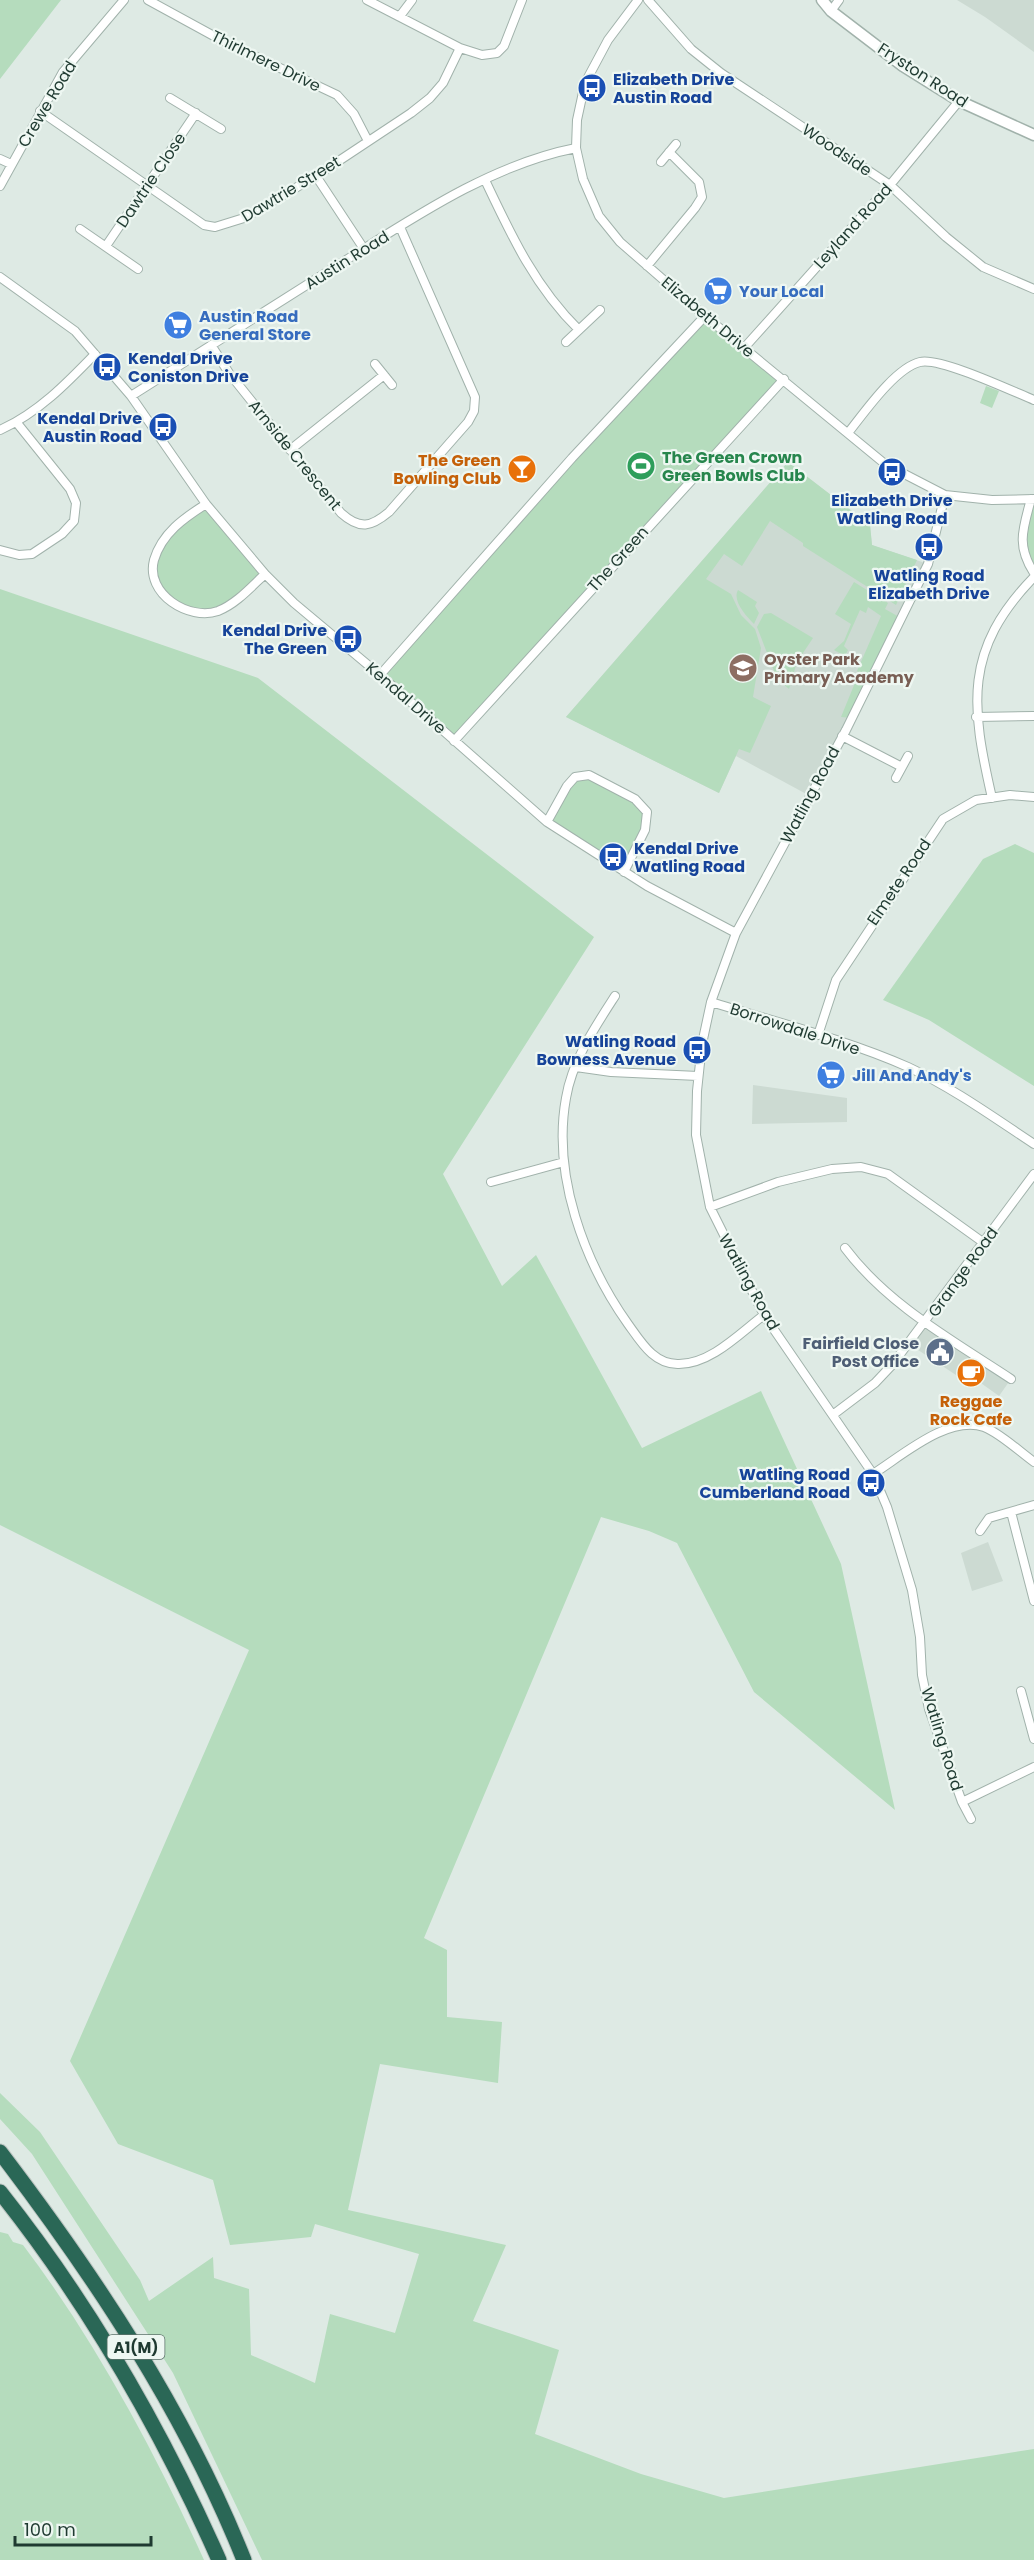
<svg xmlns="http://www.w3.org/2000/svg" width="1034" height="2560" font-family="Poppins,sans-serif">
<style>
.built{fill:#ccdad2}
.green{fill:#b5dcbd}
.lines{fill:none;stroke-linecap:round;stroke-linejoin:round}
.minor-casing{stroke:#a1b2ab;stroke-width:10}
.tertiary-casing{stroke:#a1b2ab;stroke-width:13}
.motorway-casing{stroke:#bcc4c1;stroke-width:17}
.minor{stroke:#fff;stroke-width:8}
.tertiary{stroke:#fff;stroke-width:10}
.motorway{stroke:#2a6756;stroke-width:15}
.labels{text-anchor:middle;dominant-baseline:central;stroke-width:4.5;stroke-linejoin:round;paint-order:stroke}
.shield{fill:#eef7f2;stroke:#5d736b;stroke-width:1.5}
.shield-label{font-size:15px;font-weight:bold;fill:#1f3a31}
.street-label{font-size:16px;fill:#1f3a31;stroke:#eef7f2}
.transit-label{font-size:16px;font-weight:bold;fill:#164399;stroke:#eef7f2;text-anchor:end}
.shop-label{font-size:16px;font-weight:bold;fill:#366cbe;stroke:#eef7f2;text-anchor:start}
.leisure-label{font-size:16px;font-weight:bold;fill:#27864d;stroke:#eef7f2;text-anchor:start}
.food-label{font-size:16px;font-weight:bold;fill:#c56008;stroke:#eef7f2;text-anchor:end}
.education-label{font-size:16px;font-weight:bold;fill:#785e54;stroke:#eef7f2;text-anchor:start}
.service-label{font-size:16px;font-weight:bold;fill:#4e5e75;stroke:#eef7f2;text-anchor:end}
</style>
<rect width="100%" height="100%" fill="#deeae4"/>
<path class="built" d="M957 0H1034V52L985 17Z
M788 462 870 525 872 545 928 564 810 796 736 756 719 793 566 717Z
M753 1085 847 1098V1122L752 1124Z
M926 1322 1011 1379 999 1396 964 1371 959 1377 909 1344Z
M988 1542 1003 1581 972 1591 961 1553Z"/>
<path class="green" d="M0 0H61L0 79Z
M705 316 784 379 454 741 380 675Z
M986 386 999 391 992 408 980 403Z
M788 462 870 525 872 545 917 560 896 605 803 546V543L770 521 742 566 724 554 706 579 731 594 741 615 755 629 761 648 753 697 771 706 750 753 739 749 719 793 566 717Z
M1031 499H1034V573L1023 553Z
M206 504 265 574 216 612 184 610 157 584 154 560 168 534Z
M854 582 888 603 885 609 901 618 852 718 841 717 859 673 857 671 881 616 868 607 866 613 860 610 844 646 848 650 845 656 834 650 844 641 851 624 835 614Z
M0 589 258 678 594 937 443 1174 502 1286 536 1255 642 1448 761 1391 841 1564 895 1810 754 1692 677 1543 649 1531 601 1517 424 1938 447 1950V2017L502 2022 498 2083 380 2064 348 2210 506 2245 473 2321 559 2350 535 2434 641 2474 724 2498 1034 2449V2560H262L173 2373 32 2154 0 2119V2093L40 2132 140 2280 149 2301 213 2257 214 2278 249 2289 251 2355 315 2383 330 2314 395 2333 419 2254 315 2224 311 2237 230 2245 213 2180 118 2144 70 2061 249 1650 0 1525Z
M738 590 757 602 755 606 759 613 754 624C746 616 732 601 738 590Z
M771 613 813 638 797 662 789 689 782 683V674L776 676 757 627 764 614Z
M589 775 635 799 647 812 645 830 624 872 547 822 575 777Z
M1015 844 1034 853V1086L929 1020 883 1000 983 859Z
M0 2232 8 2234 13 2242 23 2245C95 2340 155 2452 204 2560H0Z"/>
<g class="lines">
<g class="minor-casing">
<path id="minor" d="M148 0 223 41 337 95 354 114 368 141
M367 0 460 48 482 55 497 53 504 46 522 0
M638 0 608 40 585 83 577 120 576 148 583 179 599 216 620 242 705 316 885 464 945 495 992 500 1034 499
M648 0 691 49 721 73 890 185 946 237 983 267 1034 289
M831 11 839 0
M400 16 412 0
M170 98 221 129
M40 111 204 225 215 227 244 218 316 176 411 113 430 98 443 83 460 48
M0 159 11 164
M661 162 676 144
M316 176 364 249
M485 180C511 235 535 287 579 330
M0 186 63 72 124 0
M80 229 138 269
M106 246 196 113
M647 266 695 208 702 197 699 182 669 152
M0 277 75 331 131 396 206 504 265 574 294 603 380 675 547 822 647 886 736 933
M566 342 600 310
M211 345 229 373 341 513C360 530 371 527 389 512L468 422 474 411 475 397 400 227
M744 348 890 185 959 101
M375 364 392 385
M131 396C199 353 267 310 335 267 410 220 489 165 576 148
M0 430C38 413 67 383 95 354
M848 433C864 413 895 368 920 362 940 357 1012 391 1034 400
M290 450 384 375
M945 495 928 564 846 730 736 933 711 1002 702 1044 697 1091 696 1135 710 1207 764 1315 873 1474 887 1507 912 1590 920 1637 922 1675 929 1709 962 1802 971 1819
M1031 499C1023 529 1016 545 1034 573
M206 504C184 518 162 533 154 560 145 594 189 621 218 611 236 604 251 587 265 574
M0 550 19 555 32 554 62 534 74 521 76 503 70 489 17 423
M380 675 572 458 705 316
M976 717 1034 716
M842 736 902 767
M454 741 784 379
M896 778 908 756
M992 798C971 706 963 650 1034 577
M547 822 567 786 575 777 589 775 635 799 647 812 645 830 624 872
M615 996C595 1027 572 1061 566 1098 552 1175 584 1262 628 1324 641 1342 654 1365 679 1364 711 1364 740 1333 764 1315
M711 1002C776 1022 847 1040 908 1067 953 1088 993 1117 1034 1144
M818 1035 836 980 943 819 976 800 1010 795 1034 797
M576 1067 611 1072 698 1076
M491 1182 564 1162
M710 1207 778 1182 832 1169 861 1167 888 1174 984 1243
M845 1248C888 1305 952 1340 1011 1379
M834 1414 875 1383 892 1365 1034 1174
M873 1474C903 1455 948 1415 984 1427 1000 1433 1020 1452 1034 1462
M1011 1512 1034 1601
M980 1531 989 1518 1034 1505
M1021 1691 1034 1739
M962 1802 1034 1767"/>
</g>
<g class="tertiary-casing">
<path id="tertiary" d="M822 0 831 11 903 66 959 101 1034 135"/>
</g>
<g class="motorway-casing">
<path id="motorway" d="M0 2152C96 2278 185 2412 244 2560
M0 2192C89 2304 161 2429 219 2560"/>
</g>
<use href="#minor" class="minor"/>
<use href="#tertiary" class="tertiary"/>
<use href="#motorway" class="motorway"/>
</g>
<defs>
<g id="bus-disc" transform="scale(1.5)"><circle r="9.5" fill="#1a4fb4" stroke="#eef7f2"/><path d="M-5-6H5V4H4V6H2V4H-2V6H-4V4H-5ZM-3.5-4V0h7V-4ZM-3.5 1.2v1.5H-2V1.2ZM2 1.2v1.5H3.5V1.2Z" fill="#fff"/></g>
<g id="supermarket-disc" transform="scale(1.5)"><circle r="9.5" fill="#3f7fe0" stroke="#eef7f2"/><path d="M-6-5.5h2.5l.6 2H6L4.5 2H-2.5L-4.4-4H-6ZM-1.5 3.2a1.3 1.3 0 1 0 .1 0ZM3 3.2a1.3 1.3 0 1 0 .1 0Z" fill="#fff"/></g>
<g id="stadium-disc" transform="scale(1.5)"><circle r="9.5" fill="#2e9e5b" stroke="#eef7f2"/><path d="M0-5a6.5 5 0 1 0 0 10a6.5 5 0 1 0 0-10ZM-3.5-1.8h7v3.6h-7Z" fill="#fff"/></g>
<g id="bar-disc" transform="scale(1.5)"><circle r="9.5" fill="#e8710a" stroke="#eef7f2"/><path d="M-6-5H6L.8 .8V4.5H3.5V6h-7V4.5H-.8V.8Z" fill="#fff"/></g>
<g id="school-disc" transform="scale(1.5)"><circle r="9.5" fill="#8d6e63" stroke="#eef7f2"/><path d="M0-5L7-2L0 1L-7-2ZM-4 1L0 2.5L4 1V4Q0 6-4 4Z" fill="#fff"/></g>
<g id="civic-disc" transform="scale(1.5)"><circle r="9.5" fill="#5c6f8a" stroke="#eef7f2"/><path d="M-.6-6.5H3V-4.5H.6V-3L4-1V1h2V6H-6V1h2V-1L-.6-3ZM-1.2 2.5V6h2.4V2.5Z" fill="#fff"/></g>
<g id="cafe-disc" transform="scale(1.5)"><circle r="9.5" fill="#e8710a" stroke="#eef7f2"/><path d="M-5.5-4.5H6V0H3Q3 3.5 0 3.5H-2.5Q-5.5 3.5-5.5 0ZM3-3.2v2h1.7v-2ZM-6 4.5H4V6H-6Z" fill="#fff"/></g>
</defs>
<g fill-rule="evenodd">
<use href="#bus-disc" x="592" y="88"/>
<use href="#supermarket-disc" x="718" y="291"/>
<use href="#supermarket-disc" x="178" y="325"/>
<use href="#bus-disc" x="107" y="367"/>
<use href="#bus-disc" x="163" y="427"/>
<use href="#stadium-disc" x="641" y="466"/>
<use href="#bar-disc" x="522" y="469"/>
<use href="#bus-disc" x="892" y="472"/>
<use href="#bus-disc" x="929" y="547"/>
<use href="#bus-disc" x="348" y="639"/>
<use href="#school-disc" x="743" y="668"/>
<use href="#bus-disc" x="613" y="857"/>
<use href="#bus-disc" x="697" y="1050"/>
<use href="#supermarket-disc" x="831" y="1075"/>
<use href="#civic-disc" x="940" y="1352"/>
<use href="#cafe-disc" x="971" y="1373"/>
<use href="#bus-disc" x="871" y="1483"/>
</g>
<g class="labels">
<rect class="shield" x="107.5" y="2335" width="57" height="24" rx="4.5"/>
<g class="shield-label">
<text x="136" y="2347">A1(M)</text>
</g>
<g class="street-label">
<text transform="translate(266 61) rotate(26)">Thirlmere Drive</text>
<text transform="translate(923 75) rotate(33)">Fryston Road</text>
<text transform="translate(47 104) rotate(-59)">Crewe Road</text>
<text transform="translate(837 150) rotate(34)">Woodside</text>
<text transform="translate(151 180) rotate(-56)">Dawtrie Close</text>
<text transform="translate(291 189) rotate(-31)">Dawtrie Street</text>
<text transform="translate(853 226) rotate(-48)">Leyland Road</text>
<text transform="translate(347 260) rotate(-32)">Austin Road</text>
<text transform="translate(708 317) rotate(40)">Elizabeth Drive</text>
<text transform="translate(295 455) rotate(51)">Arnside Crescent</text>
<text transform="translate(618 559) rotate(-48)">The Green</text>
<text transform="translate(406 698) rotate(41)">Kendal Drive</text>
<text transform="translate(810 795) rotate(-62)">Watling Road</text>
<text transform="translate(899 882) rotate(-56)">Elmete Road</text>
<text transform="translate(795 1029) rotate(18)">Borrowdale Drive</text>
<text transform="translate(963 1272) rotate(-54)">Grange Road</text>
<text transform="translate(749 1282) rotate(61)">Watling Road</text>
<text transform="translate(942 1739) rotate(73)">Watling Road</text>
</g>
<g class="transit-label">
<text x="613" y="79" text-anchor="start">Elizabeth Drive<tspan x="613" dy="18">Austin Road</tspan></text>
<text x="128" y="358" text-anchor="start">Kendal Drive<tspan x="128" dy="18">Coniston Drive</tspan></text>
<text x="142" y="418">Kendal Drive<tspan x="142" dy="18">Austin Road</tspan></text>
<text x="892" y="500" text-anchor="middle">Elizabeth Drive<tspan x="892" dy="18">Watling Road</tspan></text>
<text x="929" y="575" text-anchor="middle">Watling Road<tspan x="929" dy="18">Elizabeth Drive</tspan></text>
<text x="327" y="630">Kendal Drive<tspan x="327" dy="18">The Green</tspan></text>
<text x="634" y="848" text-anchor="start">Kendal Drive<tspan x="634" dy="18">Watling Road</tspan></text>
<text x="676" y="1041">Watling Road<tspan x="676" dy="18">Bowness Avenue</tspan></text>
<text x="850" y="1474">Watling Road<tspan x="850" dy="18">Cumberland Road</tspan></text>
</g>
<g class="shop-label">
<text x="739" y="291">Your Local</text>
<text x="199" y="316">Austin Road<tspan x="199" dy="18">General Store</tspan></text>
<text x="852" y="1075">Jill And Andy's</text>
</g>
<g class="leisure-label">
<text x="662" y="457">The Green Crown<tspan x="662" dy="18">Green Bowls Club</tspan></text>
</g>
<g class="food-label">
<text x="501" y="460">The Green<tspan x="501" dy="18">Bowling Club</tspan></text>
<text x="971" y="1401" text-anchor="middle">Reggae<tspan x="971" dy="18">Rock Cafe</tspan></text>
</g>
<g class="education-label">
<text x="764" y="659">Oyster Park<tspan x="764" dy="18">Primary Academy</tspan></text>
</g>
<g class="service-label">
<text x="919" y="1343">Fairfield Close<tspan x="919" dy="18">Post Office</tspan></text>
</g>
</g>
<path d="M15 2536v9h136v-9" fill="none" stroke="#1f3a31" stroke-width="3"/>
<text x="24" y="2536" font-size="18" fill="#1f3a31" stroke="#eef7f2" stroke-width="4.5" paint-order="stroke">100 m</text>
</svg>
